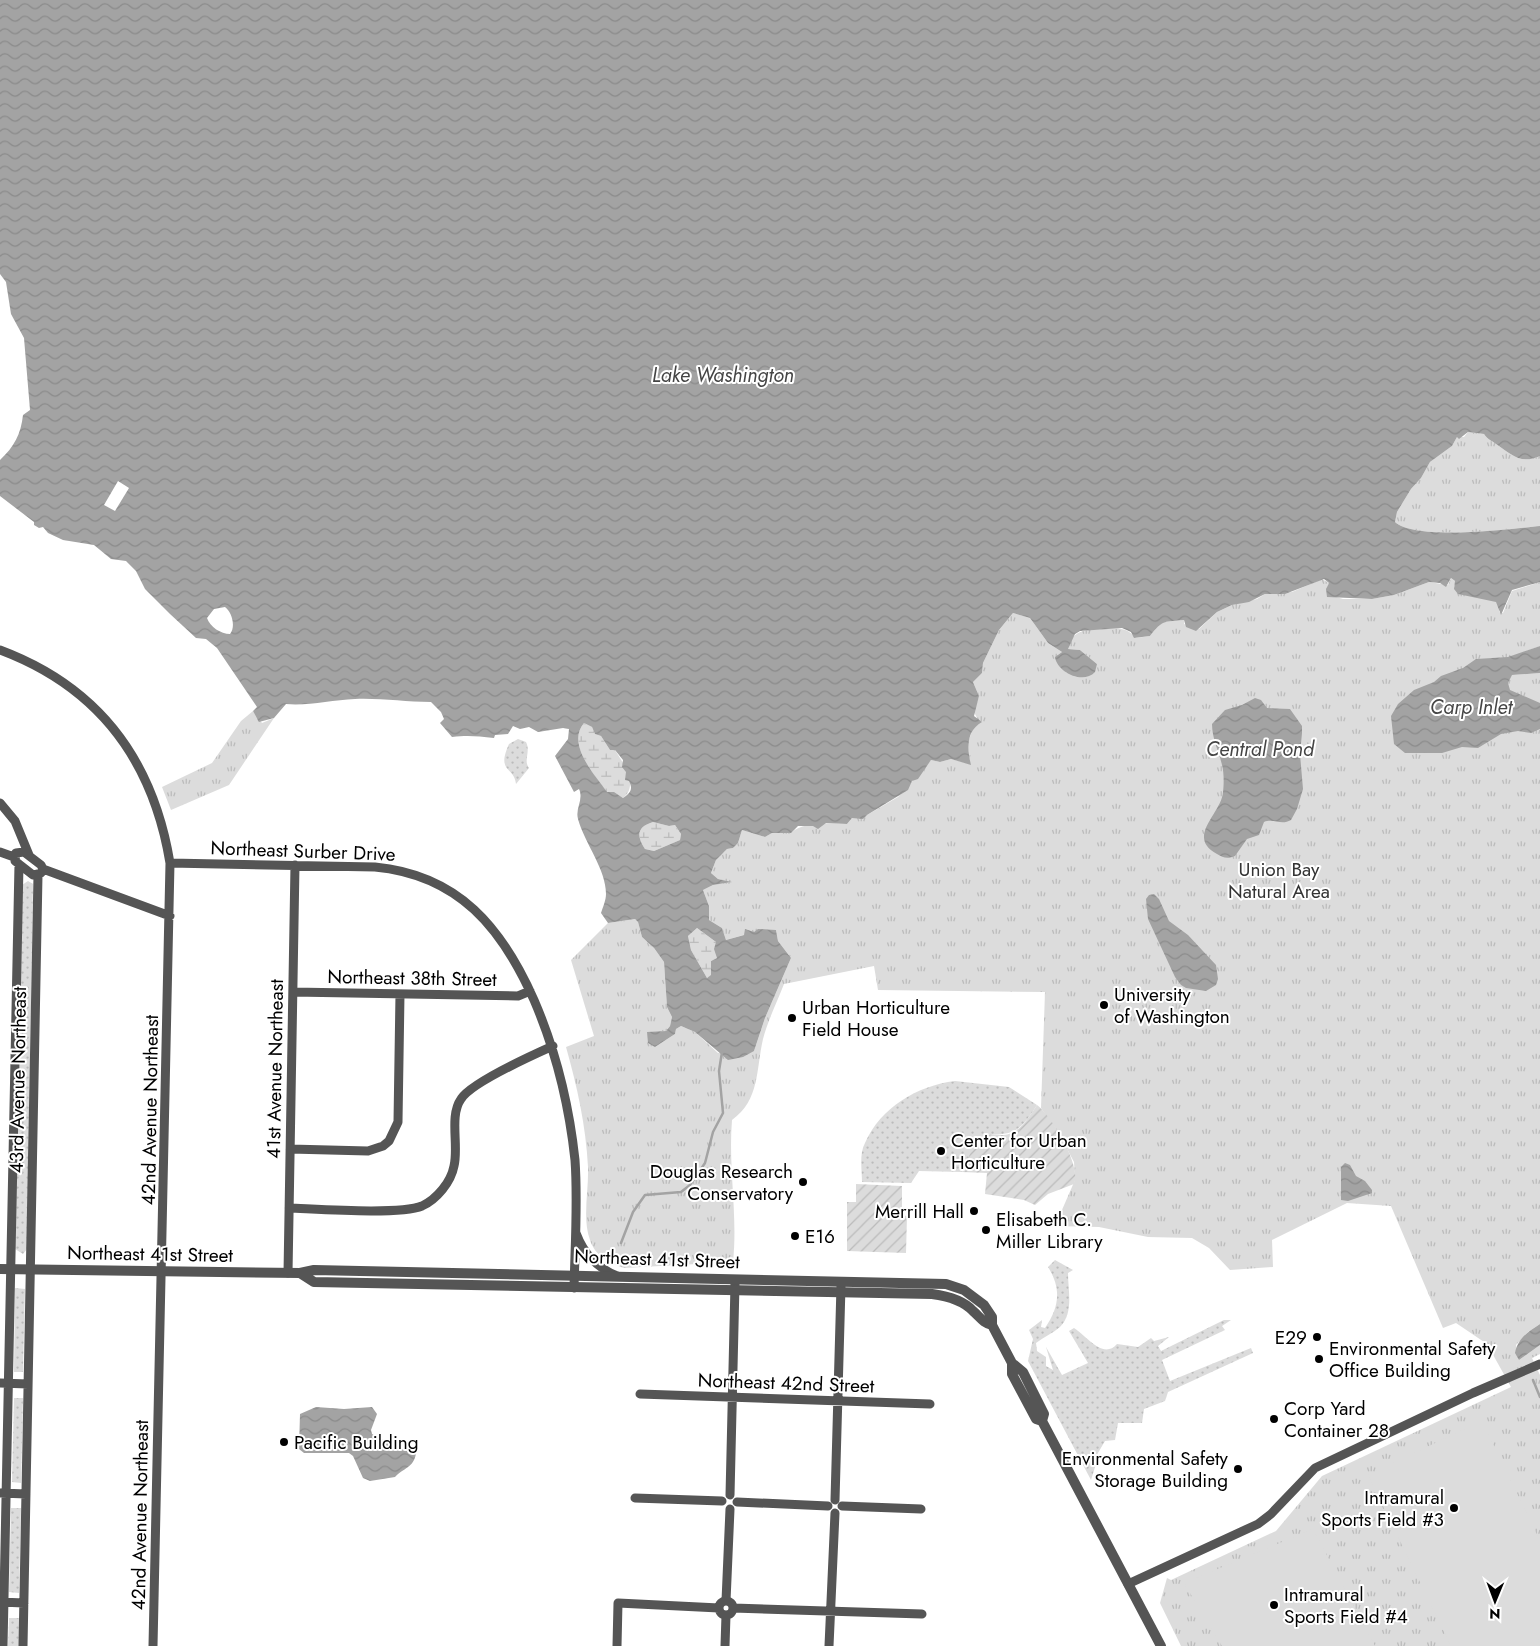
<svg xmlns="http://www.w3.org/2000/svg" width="1540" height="1646" font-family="Jost,sans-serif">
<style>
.grass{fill:url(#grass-dots)}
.wetland{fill:url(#wetland-marsh)}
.park{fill:url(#park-tufts)}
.garden{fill:url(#garden-furrows)}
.pitch{fill:#dcdcdc}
.water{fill:url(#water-waves);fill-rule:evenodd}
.pier{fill:#fff}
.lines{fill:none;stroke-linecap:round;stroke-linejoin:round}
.stream{stroke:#a3a3a3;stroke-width:2.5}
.minor{stroke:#555;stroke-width:9}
.tertiary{stroke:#555;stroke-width:10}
.poi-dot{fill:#000;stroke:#fff;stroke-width:2}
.labels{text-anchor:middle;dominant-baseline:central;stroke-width:4;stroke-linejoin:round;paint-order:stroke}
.street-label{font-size:19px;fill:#000;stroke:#fff}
.park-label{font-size:19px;fill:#333;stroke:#fff}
.poi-label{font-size:19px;fill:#000;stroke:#fff;text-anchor:start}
.water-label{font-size:20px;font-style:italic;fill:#444;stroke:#fff}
</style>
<defs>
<pattern id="grass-dots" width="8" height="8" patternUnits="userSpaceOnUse" patternTransform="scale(1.25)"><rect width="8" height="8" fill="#dcdcdc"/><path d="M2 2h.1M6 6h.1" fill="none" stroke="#bbb" stroke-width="1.8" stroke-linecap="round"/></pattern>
<pattern id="wetland-marsh" width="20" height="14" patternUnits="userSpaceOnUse" patternTransform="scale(1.25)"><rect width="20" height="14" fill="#dcdcdc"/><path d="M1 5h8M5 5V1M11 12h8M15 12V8" fill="none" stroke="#bbb"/></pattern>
<pattern id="park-tufts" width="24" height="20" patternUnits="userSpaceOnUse" patternTransform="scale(1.25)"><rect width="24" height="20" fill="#dcdcdc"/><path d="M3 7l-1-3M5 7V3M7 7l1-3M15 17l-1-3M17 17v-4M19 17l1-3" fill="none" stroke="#bbb"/></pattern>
<pattern id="garden-furrows" width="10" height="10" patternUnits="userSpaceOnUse" patternTransform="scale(1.25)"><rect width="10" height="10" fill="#dcdcdc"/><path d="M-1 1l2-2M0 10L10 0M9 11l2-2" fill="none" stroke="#bbb"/></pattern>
<pattern id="water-waves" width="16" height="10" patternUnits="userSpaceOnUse" patternTransform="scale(1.25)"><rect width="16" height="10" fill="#a3a3a3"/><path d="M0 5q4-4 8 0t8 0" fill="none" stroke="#8b8b8b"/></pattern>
</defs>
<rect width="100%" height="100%" fill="#fff"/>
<path class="grass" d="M518 739 526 742C531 752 523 760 529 768L516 784C514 766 496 773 509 744Z
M28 881 33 884 27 1249 23 1254 15 1249 22 885Z
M955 1081 1009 1087 1037 1105C1023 1127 1016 1136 989 1134L965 1163 962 1172 919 1171 911 1183 862 1182C862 1170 859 1154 865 1143 881 1107 917 1086 955 1081Z
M1055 1260 1073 1270 1068 1273C1068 1291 1074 1313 1060 1327 1053 1333 1044 1337 1036 1343L1037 1351 1046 1357V1366L1053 1370 1046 1347 1062 1375 1088 1363 1069 1331 1074 1328C1087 1336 1103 1360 1117 1344L1138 1347 1151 1338 1154 1341 1169 1337 1158 1346 1161 1351 1224 1320H1231L1222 1326 1225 1330 1162 1360 1170 1381 1251 1348 1253 1353 1168 1392 1165 1401 1144 1409 1142 1423H1118L1115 1440 1105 1441 1095 1458 1096 1464 1091 1480 1028 1361 1033 1339 1029 1330 1042 1320 1041 1327 1045 1328C1059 1308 1062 1289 1048 1267Z
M15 1288 25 1289 23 1372H14Z
M14 1398H23L21 1483 12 1482Z
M11 1508H21L19 1593 9 1592Z
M9 1618H19V1646H8Z"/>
<path class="wetland" d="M584 723 592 727 595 734 601 736 610 750H615C624 764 639 786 623 798L618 795 607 793C595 775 566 744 584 723Z
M653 822 669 826 675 825 681 834 680 840 654 851 645 849C636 835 637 827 653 822Z
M697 928 716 942 717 958 711 961V976L707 978 691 950 688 936Z"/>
<path class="park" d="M1468 432 1484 434C1488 440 1491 440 1496 444 1511 454 1520 465 1540 456V526C1510 529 1416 541 1395 522L1397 512 1411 489 1421 478 1430 462 1452 446 1457 437H1464Z
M1451 578 1456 582 1454 587 1496 601 1499 606V612L1503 613 1512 591 1540 582V646L1508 658 1512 675 1540 673V1324L1528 1332 1516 1345 1519 1360 1540 1345V1354L1532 1358 1540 1375V1646H1181L1160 1603 1167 1578 1171 1580 1276 1531 1322 1476 1511 1387 1487 1344 1456 1323 1443 1328 1391 1206 1347 1203 1272 1240 1273 1267 1230 1270 1209 1248 1192 1238 1148 1237 1099 1227 1055 1226 1075 1180 1074 1162 1058 1132 1041 1108 1045 992 878 990 874 966 784 984C777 1002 768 1020 763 1039 756 1069 760 1100 732 1120 728 1168 738 1214 733 1262L624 1268C609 1263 595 1256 590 1240 582 1218 589 1190 588 1167 586 1126 577 1086 566 1047L594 1036 571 960 608 923 635 919 638 922 642 937 654 948 664 962 667 1007 672 1017 670 1026 666 1031 660 1032 655 1047 675 1034 676 1029 681 1026 695 1032 718 1053 754 1051 765 1018 791 958 778 941 776 930 754 932 726 940 722 928 709 920V906L703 890 713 885 731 882 718 879 711 873 716 860 727 849 733 848 738 843 742 830 765 837 772 833H791C803 821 830 823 847 824L852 818 867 815 898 797 931 760 940 762 951 759 970 764 968 742 977 718 974 712 979 696 973 682 982 673 983 663 999 630 1013 613 1030 618 1048 643 1062 652 1058 655 1062 668 1067 673 1097 664 1080 650 1068 649C1072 628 1088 630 1105 629 1119 628 1126 627 1136 638L1150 636C1163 619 1164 622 1184 620V624L1199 629 1217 612 1232 605 1257 599 1265 594 1292 592 1322 579 1329 583 1327 588 1333 596 1343 599H1372L1394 595 1429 582 1448 585Z
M253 711 262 723 274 718 229 785 171 810 162 787 212 763 241 721Z"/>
<path class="garden" d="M1037 1105C1051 1115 1082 1166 1074 1184L1048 1194 1035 1205 1024 1200 985 1194 987 1173 962 1172 978 1136C986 1133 994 1135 1002 1135 1018 1136 1029 1117 1037 1105Z
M856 1184 902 1186V1215L907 1216 906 1253 847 1251V1202H856Z"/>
<path class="pitch" d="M1479 1422 1483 1423 1540 1541V1639L1526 1646H1451L1368 1475Z
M1313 1529 1375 1646H1222L1184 1583Z"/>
<path class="water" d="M0 0H1540V456C1520 465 1511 454 1496 444 1491 440 1488 440 1484 434L1468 432 1459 439 1457 437 1452 446 1430 462 1421 478 1411 489 1397 512 1395 522C1416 541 1510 529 1540 526V582L1512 590 1501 615 1496 602 1458 594 1454 589 1455 581 1451 578 1446 587 1440 583 1429 582 1394 595 1372 599 1327 597 1326 589 1329 583 1324 579 1285 594H1265L1249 602 1232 605 1217 612 1196 631 1186 627 1184 620C1165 622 1163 619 1150 636L1134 638 1131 632 1122 628 1080 631 1075 634 1068 649 1080 650 1097 664 1095 672C1083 685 1057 672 1055 657L1062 652 1048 643 1030 618 1013 613 999 630 983 663 982 673 973 682 979 696 974 716 982 722C966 731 967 748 971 765L951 759 940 762 931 760 918 779 912 781 908 790 867 815 863 819 852 818 847 824 826 823 818 829 813 826H798L791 833H772L765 837 742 830 738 843 733 848 727 849 716 860 711 873 718 879 732 882 713 885 703 890 709 906V920L722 928 726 940 744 935 745 929 754 932 758 929 776 930 778 941 791 958 765 1018 754 1051 743 1057 728 1060 695 1032 681 1026 676 1029 675 1034 655 1047 648 1043 647 1032 666 1031 670 1026 672 1017 667 1007 664 962 654 948 642 937 638 922 635 919 608 923 601 913C603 907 606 900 606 894 606 869 585 844 578 819 575 808 584 800 579 789L574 792 555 756 568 739 569 729 563 728 538 732 529 727 520 729 513 726 508 734 495 735 494 738C477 736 467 735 452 737L440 723 444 719 441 712 431 702C405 702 381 698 355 699 332 700 308 706 286 704L274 718 259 722 253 711 257 707 217 648 206 639 196 638 170 614 145 589 136 571 126 561 111 559 94 545 63 540 48 533 43 527 39 528 34 525V522L0 496V460C14 447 21 434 23 415L30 410 24 338 11 314 6 282 0 274ZM225 607C232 612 236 627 230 634 221 634 210 627 207 618L214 609ZM584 723 592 727 595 734 601 736 610 750H615L623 760 622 767 626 772 625 780 629 781C633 789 631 793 623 798L614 792H607C595 775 566 744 584 723ZM653 822 669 826 675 825 681 834 680 840 654 851 645 849C636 835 637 827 653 822ZM697 928 716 942 714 949 717 958 711 961V975L707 978 691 950 688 936Z
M1540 646V673L1512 675 1508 683 1510 690 1540 703V729L1531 733 1518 731 1501 734 1478 748 1462 747 1442 753H1405L1394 744 1391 716 1398 704 1414 690 1434 682 1441 676 1463 668 1476 659 1508 657Z
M1255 698 1261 700 1267 708 1290 709 1302 726V733L1300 754 1303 789 1297 809 1291 820C1281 826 1274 818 1264 822L1259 835 1247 839 1235 856C1228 859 1223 858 1217 854 1185 837 1222 813 1223 792 1224 784 1224 772 1222 765 1219 751 1212 739 1212 724L1225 710 1242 705Z
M1154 894 1159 899 1169 921 1188 935 1216 965 1218 979 1216 985 1206 991 1186 988 1181 985 1175 977 1148 919 1146 899 1149 895Z
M1345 1163 1350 1165 1356 1176 1365 1181 1372 1190V1193L1348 1201 1341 1200V1167Z
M1540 1324V1345L1519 1360 1515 1353C1518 1338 1528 1332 1540 1324Z
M316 1407 344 1409 372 1407 377 1414 371 1430 372 1434 396 1447 416 1453C414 1468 403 1468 395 1477L370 1481 363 1478 353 1456 349 1453H304L299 1449 300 1414Z"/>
<path class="pier" d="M118 481 129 488 115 511 104 505Z"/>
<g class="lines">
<path class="stream" d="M621 1243 633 1212 645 1195 681 1192 690 1185 705 1163 713 1132 723 1113 719 1071 722 1052
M1533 1380 1540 1397"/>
<path class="minor" d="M0 650C99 687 153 760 170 863L153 1646
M0 803 15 821 29 855
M0 852 14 857
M170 863 375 867C459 875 502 928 534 1000 556 1051 569 1104 575 1160 578 1202 575 1246 574 1288
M43 869 41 873 33 875 15 861 16 853 24 852 41 865 43 869 170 916
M293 992 518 996 530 991
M290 1149 368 1151 383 1146 389 1141 398 1122 400 994
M289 1208C317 1209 400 1215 422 1206 437 1199 451 1182 454 1166 459 1146 449 1116 461 1099 472 1082 533 1055 553 1046
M576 1233C584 1254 596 1267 617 1276
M288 1273 295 865
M0 1383 28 1384
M640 1394 930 1404
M1 1493 26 1494
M730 1495 735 1284
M635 1498 722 1501
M835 1500 841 1286
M737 1502 828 1506
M842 1506 921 1509
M1128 1584 1258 1524 1271 1514 1315 1468 1473 1393 1540 1364
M719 1608a7 7 0 1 1 14 0a7 7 0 1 1-14 0Z
M726 1601 730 1509
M0 1602 24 1603
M733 1608 922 1614
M3 1646 19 864
M23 1646 38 875
M617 1646 618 1603 719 1608
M725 1646 726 1615
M829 1646 835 1513"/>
<path class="tertiary" d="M0 1269 300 1273 314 1270 946 1284 964 1290 984 1305 992 1317V1325L1012 1363 1023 1372 1044 1414 1042 1421
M300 1273 314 1282 932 1294C947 1296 963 1300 973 1311 981 1318 982 1322 992 1325
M1012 1363V1374L1036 1419 1042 1421 1161 1646"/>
</g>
<g class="poi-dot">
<circle cx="1104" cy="1005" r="5"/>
<circle cx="792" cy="1018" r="5"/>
<circle cx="941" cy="1151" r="5"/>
<circle cx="803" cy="1182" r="5"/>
<circle cx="974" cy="1211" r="5"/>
<circle cx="986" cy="1230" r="5"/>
<circle cx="795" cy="1236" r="5"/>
<circle cx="1317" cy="1337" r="5"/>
<circle cx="1319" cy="1359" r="5"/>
<circle cx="1274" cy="1419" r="5"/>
<circle cx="284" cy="1442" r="5"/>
<circle cx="1238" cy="1469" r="5"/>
<circle cx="1454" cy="1508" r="5"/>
<circle cx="1274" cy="1605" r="5"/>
</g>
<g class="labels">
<g class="street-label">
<text transform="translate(303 851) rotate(2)">Northeast Surber Drive</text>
<text transform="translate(412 978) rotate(1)">Northeast 38th Street</text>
<text transform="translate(275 1069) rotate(-89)">41st Avenue Northeast</text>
<text transform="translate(18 1080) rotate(-89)">43rd Avenue Northeast</text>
<text transform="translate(150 1110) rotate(-89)">42nd Avenue Northeast</text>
<text transform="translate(150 1254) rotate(1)">Northeast 41st Street</text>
<text transform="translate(657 1259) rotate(2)">Northeast 41st Street</text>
<text transform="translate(786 1383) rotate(2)">Northeast 42nd Street</text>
<text transform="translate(140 1515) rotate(-89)">42nd Avenue Northeast</text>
</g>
<g class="park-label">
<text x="1279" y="869">Union Bay<tspan x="1279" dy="22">Natural Area</tspan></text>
</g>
<g class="poi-label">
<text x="1114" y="994">University<tspan x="1114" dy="22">of Washington</tspan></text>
<text x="802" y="1007">Urban Horticulture<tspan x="802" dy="22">Field House</tspan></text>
<text x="951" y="1140">Center for Urban<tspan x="951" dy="22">Horticulture</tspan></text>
<text x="793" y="1171" text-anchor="end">Douglas Research<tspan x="793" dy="22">Conservatory</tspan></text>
<text x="964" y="1211" text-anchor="end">Merrill Hall</text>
<text x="996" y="1219">Elisabeth C.<tspan x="996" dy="22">Miller Library</tspan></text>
<text x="805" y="1236">E16</text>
<text x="1307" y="1337" text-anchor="end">E29</text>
<text x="1329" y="1348">Environmental Safety<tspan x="1329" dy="22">Office Building</tspan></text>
<text x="1284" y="1408">Corp Yard<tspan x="1284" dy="22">Container 28</tspan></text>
<text x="294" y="1442">Pacific Building</text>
<text x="1228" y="1458" text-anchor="end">Environmental Safety<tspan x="1228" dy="22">Storage Building</tspan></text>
<text x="1444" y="1497" text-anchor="end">Intramural<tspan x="1444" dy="22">Sports Field #3</tspan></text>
<text x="1284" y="1594">Intramural<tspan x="1284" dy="22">Sports Field #4</tspan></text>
</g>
<g class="water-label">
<text x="723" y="375">Lake Washington</text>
<text x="1471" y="707">Carp Inlet</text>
<text x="1260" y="749">Central Pond</text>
</g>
</g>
<g transform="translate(1495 1601) rotate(181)" stroke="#ffffff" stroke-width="4" paint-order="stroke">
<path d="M0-4L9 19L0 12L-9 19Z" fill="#000000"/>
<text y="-8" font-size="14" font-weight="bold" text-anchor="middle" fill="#000000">N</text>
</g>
</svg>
